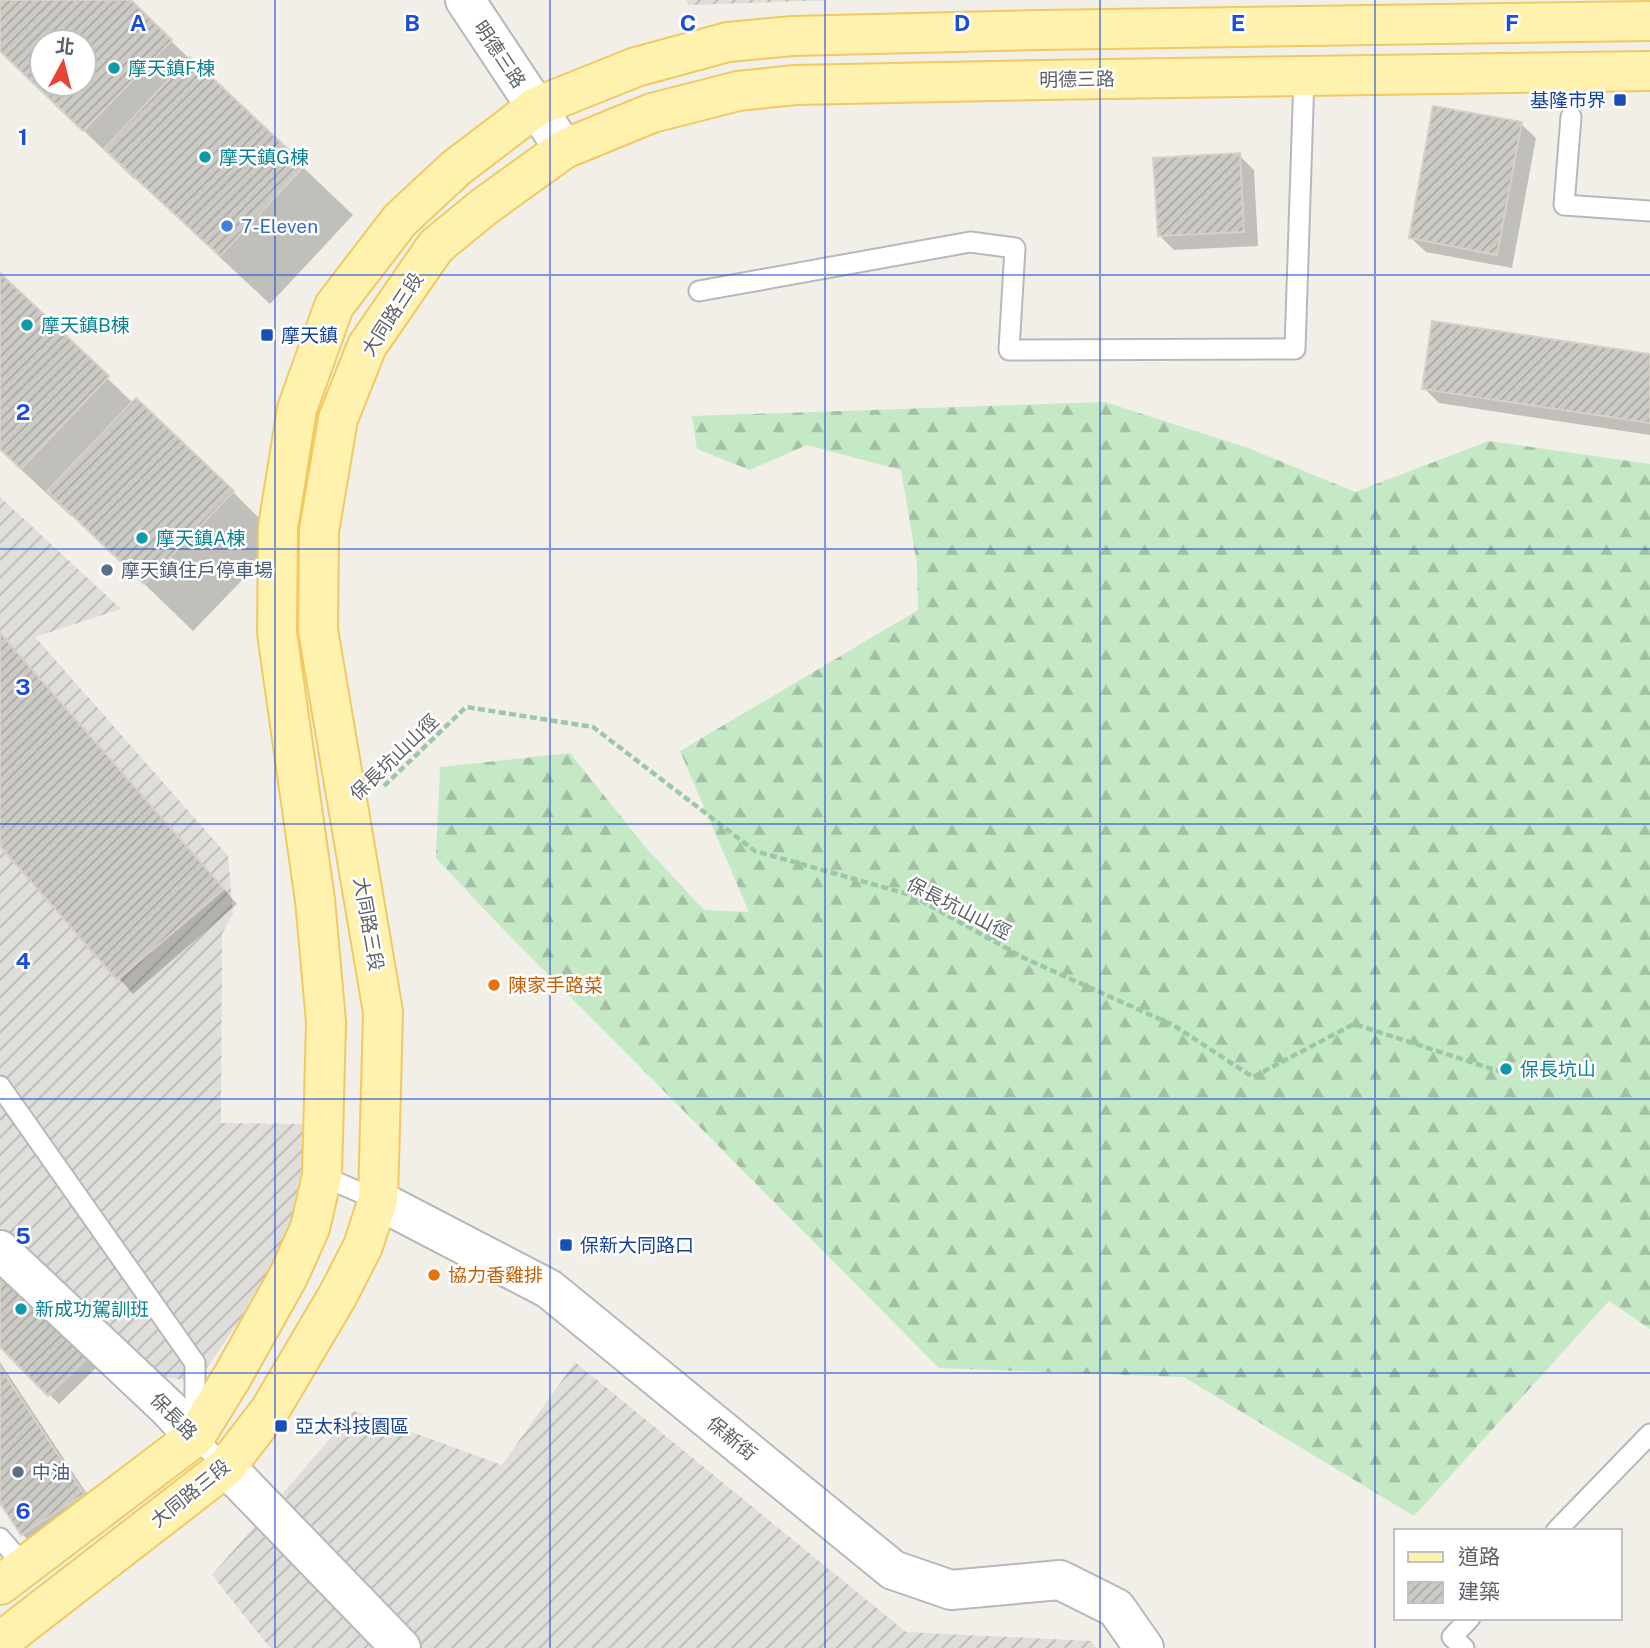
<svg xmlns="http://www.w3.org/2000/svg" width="1650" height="1648" font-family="'Public Sans','Noto Sans TC',sans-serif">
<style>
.industrial{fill:url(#industrial-furrows)}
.forest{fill:url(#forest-firs)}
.shadow{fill:#0003;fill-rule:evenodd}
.building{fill:url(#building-hatch);stroke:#d6d1c6;stroke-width:2;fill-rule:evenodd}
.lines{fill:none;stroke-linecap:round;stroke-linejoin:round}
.service-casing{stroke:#b5b8bc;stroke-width:23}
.minor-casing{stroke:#b5b8bc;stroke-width:42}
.tertiary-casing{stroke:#b5b8bc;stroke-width:42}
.primary-casing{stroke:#f2c960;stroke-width:42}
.path{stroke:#9cc7a9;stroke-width:4.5;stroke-dasharray:7 3.5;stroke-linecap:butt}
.service{stroke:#fff;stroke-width:19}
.minor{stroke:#fff;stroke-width:38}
.tertiary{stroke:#fff;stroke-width:38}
.primary{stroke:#fff2af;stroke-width:38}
.grid{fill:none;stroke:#1d4ed8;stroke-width:2;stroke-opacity:0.55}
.culture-dot{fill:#0f9aa8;stroke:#fff;stroke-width:2.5}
.transit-dot{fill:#1a4fb4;stroke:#fff;stroke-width:2.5}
.shop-dot{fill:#3f7fe0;stroke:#fff;stroke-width:2.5}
.service-dot{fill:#5c6f8a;stroke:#fff;stroke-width:2.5}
.food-dot{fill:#e8710a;stroke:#fff;stroke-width:2.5}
.labels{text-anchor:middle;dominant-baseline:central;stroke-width:5;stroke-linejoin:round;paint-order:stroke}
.street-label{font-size:19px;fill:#5f6368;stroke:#fff}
.culture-label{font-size:19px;fill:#0d838f;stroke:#fff;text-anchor:start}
.transit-label{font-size:19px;fill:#164399;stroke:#fff;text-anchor:start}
.shop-label{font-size:19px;fill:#366cbe;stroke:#fff;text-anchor:start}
.service-label{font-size:19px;fill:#4e5e75;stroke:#fff;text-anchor:start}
.food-label{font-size:19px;fill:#c56008;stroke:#fff;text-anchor:start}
.grid-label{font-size:23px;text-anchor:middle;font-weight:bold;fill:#1d4ed8;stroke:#fff;stroke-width:5;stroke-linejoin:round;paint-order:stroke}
</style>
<defs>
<pattern id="industrial-furrows" width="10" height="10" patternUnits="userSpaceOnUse" patternTransform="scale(1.75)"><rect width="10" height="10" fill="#e0deda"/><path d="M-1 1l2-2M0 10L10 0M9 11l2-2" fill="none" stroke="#b9b8b5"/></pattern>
<pattern id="forest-firs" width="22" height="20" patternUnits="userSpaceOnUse" patternTransform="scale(1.75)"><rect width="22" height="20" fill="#c5e8c5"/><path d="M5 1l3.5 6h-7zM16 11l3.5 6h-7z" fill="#a3c0a4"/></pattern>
<pattern id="building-hatch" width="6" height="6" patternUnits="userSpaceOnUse" patternTransform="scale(1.75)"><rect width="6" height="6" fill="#cccac5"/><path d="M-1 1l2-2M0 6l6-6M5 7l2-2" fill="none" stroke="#a9a8a4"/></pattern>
</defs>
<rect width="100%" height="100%" fill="#f1efe8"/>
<path class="industrial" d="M686 0H837L689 5Z
M0 497 121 609 35 637 228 856 233 914 222 934 221 1123 308 1124 306 1170 293 1222 267 1280 198 1381 153 1376 0 1229Z
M575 1362 906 1632 1091 1641 1096 1648H270L212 1575 354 1411 502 1465Z"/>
<path class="forest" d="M1105 402 1248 448 1355 492 1489 441 1650 464V1329L1609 1301 1414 1516 1184 1377 939 1368 502 928 436 858 440 767 570 753 647 849 704 910 749 912 680 751 918 610 917 564 901 470 807 445 750 470 697 449 692 416Z"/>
<path class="shadow" d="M0 0H128L353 215 270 304 135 178 134 179 0 50ZM42 42H84V84H42Z
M1521 124 1536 138 1512 268 1426 252 1411 238Z
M1239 155 1254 170 1258 246 1174 250 1160 236Z
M0 275 133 403 233 492 281 540 193 631 73 515 72 517 0 450Z
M1650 356V435L1439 403 1424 388Z
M0 634 237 904 133 994 0 844Z
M2 1272 96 1368 59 1404 0 1345Z
M0 1362 97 1509 37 1548 22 1534 0 1500Z"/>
<path class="building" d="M0 0H131L172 40 83 131 0 51ZM42 42H84V84H42Z
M190 57 305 165 220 256 104 149Z
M1433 106 1522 122 1497 255 1409 238Z
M1240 153 1244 232 1158 236 1153 158Z
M0 273 109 376 21 469 0 449Z
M1432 321 1650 354V423L1422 389Z
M136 398 234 491 144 584 47 491Z
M0 633 224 889 117 980 0 846Z
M0 1272 88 1357 48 1396 0 1347Z
M0 1367 84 1494 21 1535 0 1503Z"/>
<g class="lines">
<g class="service-casing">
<path id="service" d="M1571 117 1564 205 1650 211
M699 291 970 242 1015 248 1009 350 1295 349 1304 76
M0 1086 195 1363V1437L226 1467
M322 1176 378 1200
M1556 1531 1650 1434
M0 1538 25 1567
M1464 1648 1452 1637 1470 1618"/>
</g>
<g class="minor-casing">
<path id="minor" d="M378 1200 549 1289 893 1570 951 1590 1060 1580 1116 1608 1144 1648
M0 1250 168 1408 195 1437
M226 1467 401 1648"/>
</g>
<g class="tertiary-casing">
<path id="tertiary" d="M465 0 564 149"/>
</g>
<g class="primary-casing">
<path id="primary" d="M0 1585 195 1437 232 1377 288 1277 310 1228 322 1176 326 1022 315 900 277 633 278 527 297 409 334 306 400 220 456 168 536 107 636 67 728 42 792 36 1040 30 1650 21
M0 1642 226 1467 270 1410 338 1295 363 1246 378 1200 383 1012 318 630 319 531 338 419 367 346 436 246 485 206 564 149 652 113 738 91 795 85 1041 80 1650 71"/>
</g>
<path class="path" d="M384 786 466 707 593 727 755 851 911 895 1024 958 1173 1025 1253 1077 1354 1024 1511 1075"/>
<use href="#service" class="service"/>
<use href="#minor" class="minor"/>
<use href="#tertiary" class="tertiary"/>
<use href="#primary" class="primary"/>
</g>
<path class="grid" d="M275 0V1648M550 0V1648M825 0V1648M1100 0V1648M1375 0V1648M0 275H1650M0 549H1650M0 824H1650M0 1099H1650M0 1373H1650"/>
<g class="culture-dot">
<circle cx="114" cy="68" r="7"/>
<circle cx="205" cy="157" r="7"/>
<circle cx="27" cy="325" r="7"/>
<circle cx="142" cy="538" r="7"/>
<circle cx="1506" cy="1069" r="7"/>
<circle cx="21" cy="1309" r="7"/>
</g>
<g class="transit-dot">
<rect x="1613" y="93" width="14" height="14" rx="3.5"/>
<rect x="260" y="328" width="14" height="14" rx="3.5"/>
<rect x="559" y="1238" width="14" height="14" rx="3.5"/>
<rect x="274" y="1419" width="14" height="14" rx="3.5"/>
</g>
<circle class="shop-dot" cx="227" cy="226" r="7"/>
<g class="service-dot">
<circle cx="107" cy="570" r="7"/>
<circle cx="18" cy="1472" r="7"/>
</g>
<g class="food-dot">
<circle cx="494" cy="985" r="7"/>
<circle cx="434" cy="1275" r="7"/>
</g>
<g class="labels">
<g class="street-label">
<text transform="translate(500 54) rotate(56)">明德三路</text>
<text transform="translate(1077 79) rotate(-1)">明德三路</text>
<text transform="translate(392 314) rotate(-57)">大同路三段</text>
<text transform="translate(394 757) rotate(-44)">保長坑山山徑</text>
<text transform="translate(959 908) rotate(27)">保長坑山山徑</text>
<text transform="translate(369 924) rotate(80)">大同路三段</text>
<text transform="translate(174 1416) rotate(45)">保長路</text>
<text transform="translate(732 1438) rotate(39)">保新街</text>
<text transform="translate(190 1493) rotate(-39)">大同路三段</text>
</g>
<g class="culture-label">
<text x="128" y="68">摩天鎮F棟</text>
<text x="219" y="157">摩天鎮G棟</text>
<text x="41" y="325">摩天鎮B棟</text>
<text x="156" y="538">摩天鎮A棟</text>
<text x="1520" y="1069">保長坑山</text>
<text x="35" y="1309">新成功駕訓班</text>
</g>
<g class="transit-label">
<text x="1606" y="100" text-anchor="end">基隆市界</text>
<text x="281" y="335">摩天鎮</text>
<text x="580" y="1245">保新大同路口</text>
<text x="295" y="1426">亞太科技園區</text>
</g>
<g class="shop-label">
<text x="241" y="226">7-Eleven</text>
</g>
<g class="service-label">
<text x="121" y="570">摩天鎮住戶停車場</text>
<text x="32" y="1472">中油</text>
</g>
<g class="food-label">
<text x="508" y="985">陳家手路菜</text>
<text x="448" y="1275">協力香雞排</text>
</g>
</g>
<g class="grid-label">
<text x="138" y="31">A</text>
<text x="412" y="31">B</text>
<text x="688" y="31">C</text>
<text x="962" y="31">D</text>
<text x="1238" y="31">E</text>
<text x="1512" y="31">F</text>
<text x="23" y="145">1</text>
<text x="23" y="420">2</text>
<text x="23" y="695">3</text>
<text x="23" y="969">4</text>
<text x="23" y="1244">5</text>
<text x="23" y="1519">6</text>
</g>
<rect x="1394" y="1529" width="228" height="91" fill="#ffffff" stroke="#bfc1c3" stroke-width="2"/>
<rect x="1408" y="1552" width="35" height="10" fill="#fff2af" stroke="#bfc1c3" stroke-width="2"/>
<text x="1458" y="1564" font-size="21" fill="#5f6368">道路</text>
<rect x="1408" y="1582" width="35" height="21" fill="url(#building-hatch)" stroke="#bfc1c3" stroke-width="2"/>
<text x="1458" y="1599" font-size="21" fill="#5f6368">建築</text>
<g transform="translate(63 63) rotate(7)"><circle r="33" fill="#ffffff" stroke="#bfc1c3" stroke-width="2"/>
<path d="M0-5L12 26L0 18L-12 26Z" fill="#ea4335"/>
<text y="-10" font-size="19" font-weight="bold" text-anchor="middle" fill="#5f6368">北</text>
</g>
</svg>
